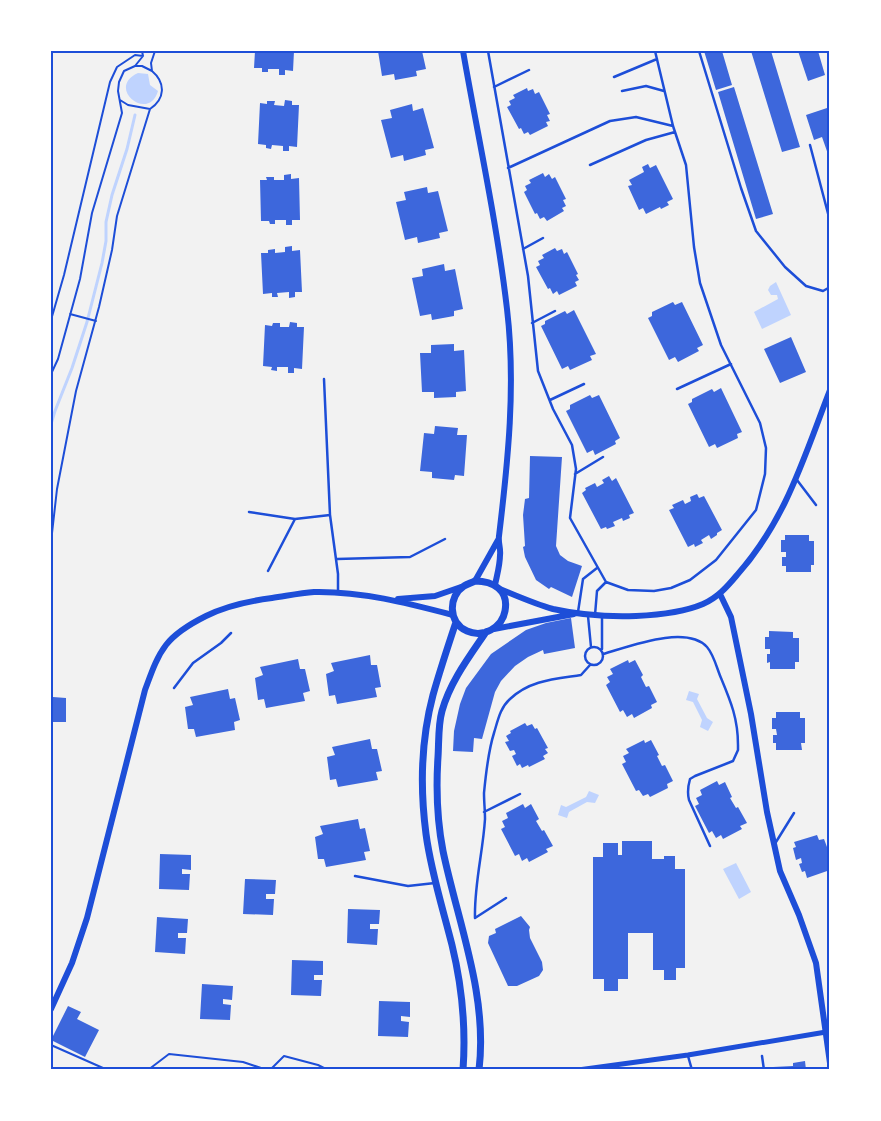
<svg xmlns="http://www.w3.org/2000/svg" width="881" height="1121" font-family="'Titillium Web',sans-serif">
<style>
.water{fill:#bfd3fe}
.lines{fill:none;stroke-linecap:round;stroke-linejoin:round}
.stream{stroke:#bfd3fe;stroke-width:3}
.building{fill:#3d67dc}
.path{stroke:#1d4ed8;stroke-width:2}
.service{stroke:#1d4ed8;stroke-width:2.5}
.minor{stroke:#1d4ed8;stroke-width:5}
.tertiary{stroke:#1d4ed8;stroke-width:6}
.secondary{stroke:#1d4ed8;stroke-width:7}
.neatline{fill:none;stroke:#1d4ed8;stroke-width:2}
</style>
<rect width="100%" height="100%" fill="#f2f2f2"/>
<path class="water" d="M138 73 148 74 150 85 158 91C149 123 105 88 138 73Z
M776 282 791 315 762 329 754 312 778 299 777 295H771L768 290 770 286Z
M689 691 699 694 697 699 707 718 713 722 708 731 700 727 702 720 693 702 686 700Z
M589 791 599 795 595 803 587 802 569 812 567 818 558 815 561 805 566 807 586 797Z
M736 863 751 892 739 899 723 869Z"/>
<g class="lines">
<path class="stream" d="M51 424 55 411 72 368 87 322 102 263 106 241V222L112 195 127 149 135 115"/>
</g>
<path class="building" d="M255 51H294L293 71 285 70V75H279V69H268V72H262V68H254Z
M378 51H422L426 69 416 71 417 76 395 80 394 74 382 76Z
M704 51H722L732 85 716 90Z
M751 51H771L800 147 782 152Z
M798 51H818L825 75 808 81Z
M734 87 773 214 756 219 718 92Z
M527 88 528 91 533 89 535 94 539 92 550 114 547 115 550 121 546 122 548 126 530 135 528 132 524 134 521 128 519 129 507 107 511 105 509 101 515 98 513 95Z
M285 100 292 101V105H299L297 147 289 146V151H283V146L272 145 271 149 266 148V145L258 144 260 103 267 104V101H275L274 105 284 106Z
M412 104 413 111 423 108 434 148 425 150 426 155 404 161 403 155 391 158 381 120 392 118 390 110Z
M830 107V157H829L822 137 814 140 806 115Z
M648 164 650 168 656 165 673 199 667 202 669 205 661 209 660 207 646 214 643 208 639 210 628 186 632 185 629 180 644 172 642 167Z
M543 173 545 177 549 174 552 179 555 177 566 199 563 200 566 206 562 208 564 211 547 221 544 217 540 219 537 213 535 214 524 192 527 190 525 186 531 183 529 180Z
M291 174V179L299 178 300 220H292V225H286V220H275V224H270L269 221H261L260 180H267L266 177H274V180H284V175Z
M427 187 428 193 438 191 448 231 439 233 440 238 418 243 417 237 405 240 396 202 406 200 404 192Z
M292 246V251L300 250 302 292H295V297L289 298V292L277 293 278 297H272V293L263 294 261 253H268V250L275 249V253L285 252V247Z
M555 248 557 251 562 249 564 254 567 252 578 274 576 275 579 280 575 282 577 286 559 295 557 291 553 294 550 288 548 289 536 267 540 265 538 261 544 258 542 255Z
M444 264 445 271 455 269 463 309 454 311V316L432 320 431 314 420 316 412 278 423 276 422 269Z
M673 302 675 305 682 302 703 345 697 348 699 351 678 362 675 357 669 360 648 318 652 316V312Z
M574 310 596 354 590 356 592 360 570 370 568 366 562 369 541 326 545 324V321L565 311 567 314Z
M290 322 297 323V327H304L302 369 294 368V373H288V367H277V371L271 370 272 367 263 366 265 325 272 326 273 323H280V327H289Z
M791 337 806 372 780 383 764 349Z
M454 344V351L464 350 466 391 456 392V397L434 398V392H422L420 353H431V345Z
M721 388 742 432 737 434 738 438 717 448 715 444 709 447 688 404 692 402V399L712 389 714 392Z
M590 395 592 398 599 395 620 438 615 441 616 444 595 455 593 450 587 453 566 411 570 409V405Z
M435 426 458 428 457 435H467L464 476 455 475 454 480 432 478V472L420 471 424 433 434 434Z
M530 456 562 457 556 546 560 555 568 561 582 566 572 597 551 587 549 589 536 580 525 557 523 547 525 546 523 515 525 499 529 498Z
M609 476 612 481 616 478 634 513 629 515 630 518 623 521 622 518 613 522 615 526 607 529 606 527 601 529 582 493 586 490 585 488 595 483 597 487 604 483 602 480Z
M697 494 699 498 704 496 722 530 717 533V535L711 539 709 535 701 540 703 543 695 547 694 544 688 547 669 510 674 508 672 505 683 500 685 504 691 501 690 497Z
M785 535H809V541H814V565H811V572H786V566H782V557H786V552H781V540H785Z
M571 618 575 648 544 654 543 650 528 657 515 666 501 681 495 692 482 739 474 738 473 752 453 751 454 731 460 704 466 688 491 654 526 630 546 623Z
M769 631 793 632V638H799V662H795V669H770V662L767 663V654H770V649H765V637H769Z
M370 655 371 665H377L381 687 375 688 377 697 337 704 335 695 329 696 326 674 334 671 331 663Z
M298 659 300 669H305L310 691 303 693 305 701 266 708 264 699 258 700 255 678 263 675 260 667Z
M628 660 629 663 635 660 643 675 641 677 646 687 649 686 657 702 651 705 652 708 634 718 632 714 627 717 623 710 620 712 606 685 610 682 607 677 613 674 610 669Z
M228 689 230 699 235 698 240 720 234 722 235 730 196 737 194 729H188L185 707 193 705 190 697Z
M53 697 66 698V722H52Z
M776 712H800V718H805V743H801L802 750H776V743H773V735H777L776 729H772V718H776Z
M525 723 527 726 532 724 535 729 537 728 548 748 545 749 548 753 543 756 545 759 529 767 528 765 522 768 520 764 517 766 512 756 516 754 514 750 510 751 505 742 509 741 506 736 511 733 510 731Z
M370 739 372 749H377L382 771 376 772 378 780 338 787 336 779 330 780 327 757 335 755 332 747Z
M644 740 645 743 651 740 659 755 657 756 662 766 665 765 673 781 667 784 668 788 650 797 648 794 643 796 639 790 636 791 622 764 626 762 623 756 629 753 626 749Z
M717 781 719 785 725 782 732 797 730 798 736 808 738 807 747 823 740 826 742 829 723 839 721 835 716 838 712 831 709 833 695 806 699 804 696 798 702 795 700 790Z
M523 804 525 808 531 804 539 819 536 821 542 831 544 830 553 846 546 849 548 852 529 862 527 858 522 861 519 854 515 856 501 829 505 827 502 821 508 818 506 813Z
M358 819 360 829 365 828 370 851 364 852 366 860 326 867 324 859H318L315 837 323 834 320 826Z
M817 835 819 840 824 839 830 855 828 863 830 870 807 878 805 871 802 872 799 864 802 863 801 858 796 860 793 848 796 847 794 842Z
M622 841H652V859H664V856H675V869H685V968H676V980H664V970H653V933H628V979H618V991H604V979H593V857H603V843H618V855H622Z
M160 854 191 855V870L182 869V874H190L189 890 159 889Z
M245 879 276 880 275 894H266V899H274L273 915 243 914Z
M348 909 380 910 379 924H370V929H378L377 945 347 943Z
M521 916 530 927 529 930 530 938 542 962 543 970 539 976 517 986H508L488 943 489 936 496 933 495 929Z
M157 917 188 919 187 933H178V938H186L185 954 155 952Z
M292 960 323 961V975H314V980H322L321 996 291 995Z
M202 984 233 986 232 1000 223 999V1004L231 1005 230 1020 200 1019Z
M379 1001 410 1002V1017L401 1016V1021L409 1022 408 1037 378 1036Z
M68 1006 81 1012 77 1019 99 1030 85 1057 51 1040Z
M805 1061 806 1070H774L773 1067 793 1066V1063Z"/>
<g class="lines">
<path class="path" d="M136 66H142L152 71
M120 100 128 105 150 109
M70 314 96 321
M51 320 64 275 110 82 117 67 135 55 143 56
M51 374 58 359 80 279 92 213 122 113 118 91 119 82 124 71 135 66 143 56 142 51
M51 542 57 489 76 391 99 307 112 250 117 216 150 109C165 99 166 83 152 71L151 63 155 51
M51 1045 103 1068 104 1070
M148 1070 169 1054 243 1062 267 1070
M270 1070 284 1056 318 1065 328 1070"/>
<path class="service" d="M488 51 528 276 538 371 553 409 572 445 576 469 570 518 606 582 628 590 654 591 671 588 690 580 716 560 756 510 765 474 766 448 760 423 721 345 700 283 694 247 686 165 673 126 655 51
M699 51 741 188 756 231 785 267 806 286 823 291 830 287
M614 77 657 59
M494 87 529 70
M622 91 646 86 664 91
M810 145 830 221
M590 165 646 140 675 132
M508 168 610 121 636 117 673 126
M523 249 543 238
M532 323 555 311
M324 379 330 515 338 574V592
M677 389 731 364
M550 400 584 384
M575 474 603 457
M797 480 816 505
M249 512 295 519
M337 559 410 557 445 539
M268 571 295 519 330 515
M578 612 583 579 597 568
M595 615 597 591 606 582
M588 616 591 647
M585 656a9 9 0 1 1 18 0a9 9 0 1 1-18 0Z
M602 649V617
M603 654C628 647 686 624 707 647 714 655 717 669 721 678 731 702 738 719 738 745V750L733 761 695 776 690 779C688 786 687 792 689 800L710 846
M174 688 193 663 221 643 231 633
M484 812 520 794
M776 842 794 813
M355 876 408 886 435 883
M506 898 475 918C474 885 483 852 485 819 485 810 484 802 484 793 486 772 488 752 494 733 498 720 500 708 510 699 530 680 555 679 581 675L590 665
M688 1056 692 1070
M762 1056 764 1070"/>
<path class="minor" d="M578 1070 688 1055 826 1032"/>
<path class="tertiary" d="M463 51C478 137 497 223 507 309 516 385 508 461 499 536 498 543 501 549 500 555 500 565 497 575 495 585
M475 581 498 540
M500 589C517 596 535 604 553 609 580 615 608 617 636 616 658 615 682 613 703 604 717 598 727 587 737 575 786 520 804 457 830 390
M720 594 731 617 751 714 767 812 780 871 799 915 816 963 830 1063
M398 599 435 596 461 587
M494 629 574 614
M51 1009 72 963 87 918 145 690C151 674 156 658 166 645 176 632 192 623 206 616 226 606 249 601 272 598 286 596 300 593 314 592 361 591 407 603 453 615"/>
<path class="secondary" d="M475 581C493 581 509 590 505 611 502 628 483 638 467 631 448 623 448 596 464 586 467 584 471 583 475 581Z
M456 622C448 646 440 670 433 695 421 740 420 788 426 834 431 872 443 909 452 945 462 986 466 1028 463 1070
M479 1070C488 995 458 923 443 851 437 820 436 788 438 757 439 742 438 725 442 711 450 682 469 657 486 632"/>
</g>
<rect width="881" height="1121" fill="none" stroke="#ffffff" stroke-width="105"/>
<rect x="52" y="52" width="776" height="1016" class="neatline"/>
</svg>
